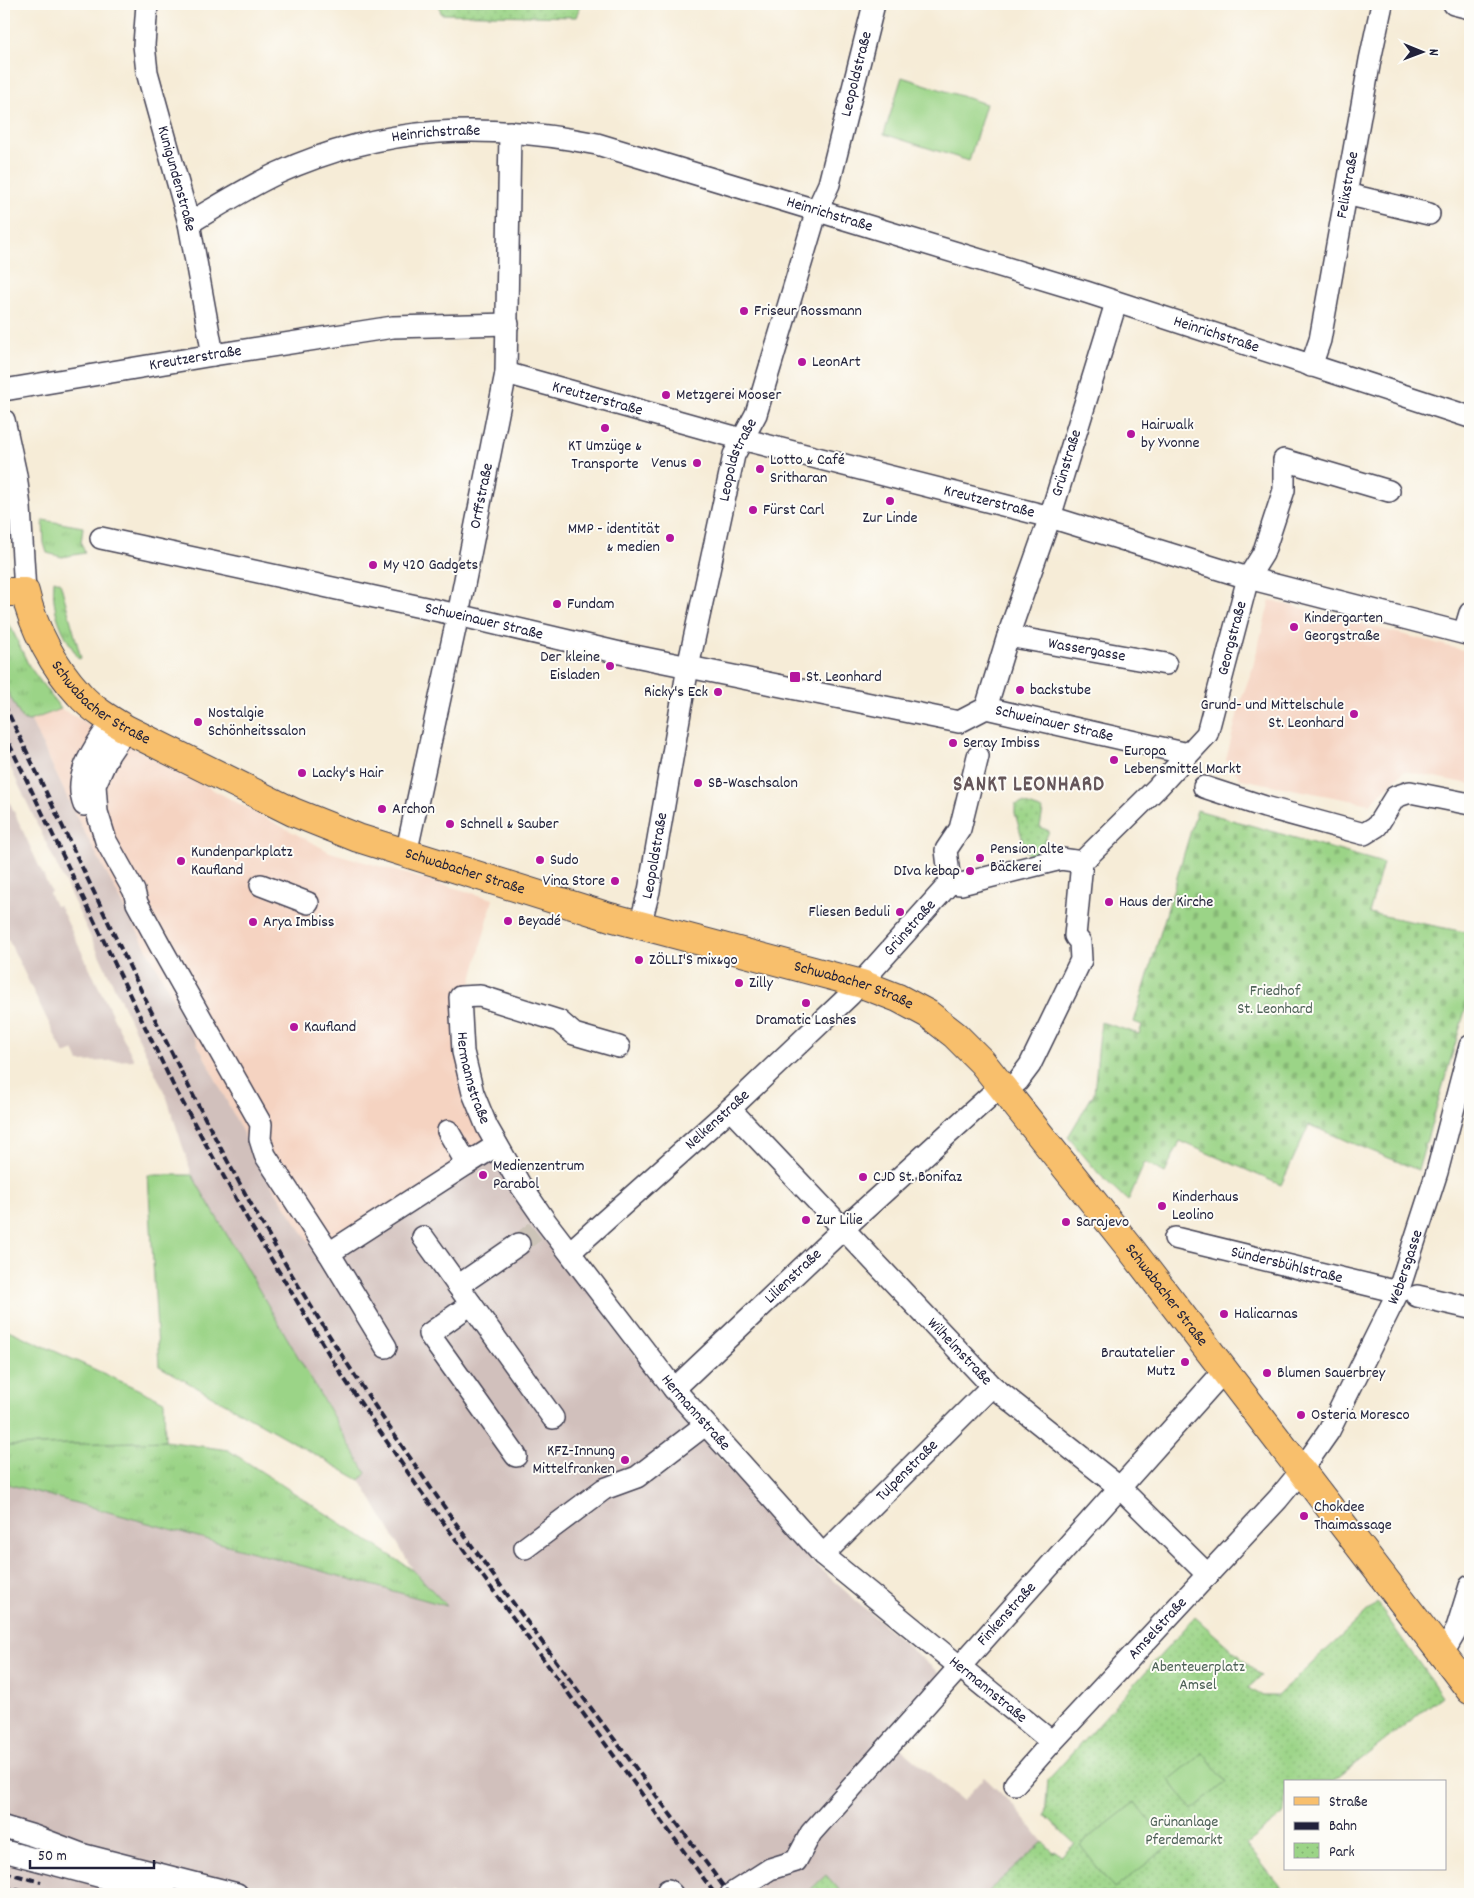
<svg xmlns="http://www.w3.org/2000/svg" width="1474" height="1898" font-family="Dekko,sans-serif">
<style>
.built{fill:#f5d3c1}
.industrial{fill:#d1c0bc}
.grass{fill:url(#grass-tufts);stroke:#5e7b61}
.cemetery{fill:url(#cemetery-stones);stroke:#5e7b61}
.park{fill:url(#park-dots);stroke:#5e7b61}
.garden{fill:#9bd487;stroke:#5e7b61}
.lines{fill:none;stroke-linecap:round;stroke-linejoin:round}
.minor-tunnel{stroke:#ccc4b8;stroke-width:21;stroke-dasharray:21 11;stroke-linecap:butt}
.minor-casing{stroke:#424052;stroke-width:24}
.major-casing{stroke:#424052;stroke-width:30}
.minor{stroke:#fff;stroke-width:21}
.major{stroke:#f8bf6c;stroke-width:28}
.rail{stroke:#22223b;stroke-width:4;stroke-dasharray:8 4;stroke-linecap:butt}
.poi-dot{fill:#b5179e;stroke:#fdfcf7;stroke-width:2}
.labels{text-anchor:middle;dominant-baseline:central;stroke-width:4;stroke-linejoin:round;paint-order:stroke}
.street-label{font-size:16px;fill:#22223b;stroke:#fdfcf7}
.poi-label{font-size:16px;fill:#22223b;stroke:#fdfcf7;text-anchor:start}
.park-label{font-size:16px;fill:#4c6056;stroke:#fdfcf7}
.district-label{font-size:21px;font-weight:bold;letter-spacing:1px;fill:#65565a;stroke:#fdfcf7}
</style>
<defs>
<pattern id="grass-tufts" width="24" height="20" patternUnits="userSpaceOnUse" patternTransform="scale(1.25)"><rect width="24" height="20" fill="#9bd487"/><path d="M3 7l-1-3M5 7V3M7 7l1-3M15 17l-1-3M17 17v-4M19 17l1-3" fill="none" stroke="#85b675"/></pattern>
<pattern id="cemetery-stones" width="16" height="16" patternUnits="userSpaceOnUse" patternTransform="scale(1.25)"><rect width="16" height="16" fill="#9bd487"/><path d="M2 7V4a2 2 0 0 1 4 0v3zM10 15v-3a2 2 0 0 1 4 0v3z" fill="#85b675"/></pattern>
<pattern id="park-dots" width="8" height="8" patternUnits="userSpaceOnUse" patternTransform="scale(1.25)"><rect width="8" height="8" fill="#9bd487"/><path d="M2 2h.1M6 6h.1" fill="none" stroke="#85b675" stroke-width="1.8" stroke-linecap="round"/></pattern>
</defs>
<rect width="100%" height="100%" fill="#fdfcf7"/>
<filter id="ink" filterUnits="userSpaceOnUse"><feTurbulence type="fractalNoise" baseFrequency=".02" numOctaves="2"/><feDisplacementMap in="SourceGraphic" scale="10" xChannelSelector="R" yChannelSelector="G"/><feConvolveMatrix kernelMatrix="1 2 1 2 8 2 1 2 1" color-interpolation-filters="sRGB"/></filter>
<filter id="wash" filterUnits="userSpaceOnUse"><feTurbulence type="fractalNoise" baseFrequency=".0096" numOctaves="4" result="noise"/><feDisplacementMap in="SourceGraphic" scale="20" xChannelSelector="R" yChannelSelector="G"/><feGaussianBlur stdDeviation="1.12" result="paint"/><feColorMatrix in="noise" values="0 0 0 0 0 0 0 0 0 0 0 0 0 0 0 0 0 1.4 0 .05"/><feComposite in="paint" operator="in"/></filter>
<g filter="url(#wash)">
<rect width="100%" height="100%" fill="#f6ecd7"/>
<path class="built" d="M1270 600 1470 652V784L1404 771 1370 804 1241 779 1226 760 1241 700 1252 670Z
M61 709 330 852 493 899 470 988 467 1093 490 1150 317 1255 261 1169 206 1060 77 818 31 721Z"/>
<path class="industrial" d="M4 664 77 818 206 1060 261 1169 317 1254 490 1150 663 1394 812 1562 940 1674 886 1736 963 1801 984 1777 1015 1807 1043 1842 985 1894H843L826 1875 806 1894H4V1483L446 1606 413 1570 360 1480 366 1472 192 1175 167 1098 4 754Z
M10 803 51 892 49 893 55 906 59 905 134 1060 79 1062 74 1050 64 1054 4 931V804Z"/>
<path class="grass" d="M43 520 83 527 81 543 85 553 62 557 47 553 44 543Z
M54 580 60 582 81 658 79 659C62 633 51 612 54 580Z
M4 620 11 627 29 666 61 709 29 721 22 719 4 685Z
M165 1441 228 1450 413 1570 447 1606 4 1483V1446Z"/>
<path class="cemetery" d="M1197 810 1383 863 1369 913 1470 933V994L1418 1170 1309 1125 1281 1185 1180 1141 1165 1173 1145 1162 1128 1201 1100 1175 1068 1137 1094 1093 1101 1022 1139 1034 1142 1025 1134 1022Z"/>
<path class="park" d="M439 4H581L576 17 441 14Z
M1023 803 1043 810 1040 827 1049 831 1036 862 1026 852 1015 813V805Z
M1377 1603 1442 1696 1332 1782H1285V1813L1246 1844 1286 1894H985L1043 1842 1054 1852 1056 1851 1061 1856 1075 1844 1045 1815 1048 1780 1195 1617 1261 1676 1248 1688 1263 1696H1277Z
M826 1875 843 1894H806Z"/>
<path class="garden" d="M902 77 986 104 969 161 884 134Z
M148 1175H192L366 1473 360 1480 159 1366Z
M4 1328 164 1401 165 1441 4 1446Z
M1203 1753 1226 1782 1192 1810 1169 1780Z
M1135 1802 1169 1846 1114 1889 1080 1845Z"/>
</g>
<g filter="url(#ink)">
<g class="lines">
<path class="minor-tunnel" d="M519 1244 537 1230"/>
<g class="minor-casing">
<g id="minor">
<path id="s1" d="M147 4 144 45 147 72 189 223 213 355"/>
<path d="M1454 4 1470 8"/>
<path d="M1346 194 1429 214"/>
<path id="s2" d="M189 223C218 206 248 187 278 173 384 125 485 122 597 144L1086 292 1470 417"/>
<path id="s3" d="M1311 366 1320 340 1370 60 1382 4"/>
<path id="s4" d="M506 373 742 439 1050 517 1248 578 1470 635"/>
<path id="s5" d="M4 390 213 355 393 327 508 324"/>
<path d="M4 420 16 475 20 507 25 592"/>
<path id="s6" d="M101 538 458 615 620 653 959 722 986 708 1188 754"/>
<path d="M1464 633 1470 613"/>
<path id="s7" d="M1008 636 1166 664"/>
<path id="s8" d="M986 708 1008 636 1050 517 1116 303"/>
<path d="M126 729 109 754 95 785 97 812 106 841 134 891 137 903 162 949 261 1124 260 1139 265 1155 329 1253 386 1347"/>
<path d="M1204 787 1265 807 1364 834 1377 826 1395 797 1410 792 1470 804"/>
<path d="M84 805C72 774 96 746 112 721"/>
<path id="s9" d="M406 854 458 615 506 373 510 132"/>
<path id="s10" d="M1082 862 1157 788 1207 734 1248 578 1263 554 1284 490V460L1389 491"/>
<path d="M950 883 961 884 1061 859 1082 862"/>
<path d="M261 885 308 903"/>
<path id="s11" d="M640 925 649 891 688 667 734 455 756 414 817 210 829 184 874 4"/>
<path id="s12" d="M619 1047 574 1034 559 1021 480 996 460 997 463 1052 473 1093 487 1127 519 1183 546 1222 674 1389 823 1555 1052 1742"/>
<path d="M1005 1091 1018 1081 1030 1065 1081 960 1080 942 1075 936 1082 862"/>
<path id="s13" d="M730 1109 992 1386 1119 1487 1208 1575"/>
<path d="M448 1131 467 1164 497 1145"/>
<path d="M423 1237 553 1418"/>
<path id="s14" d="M1175 1238 1398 1292"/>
<path id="s15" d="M570 1252 730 1109 850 995 950 883 946 850 960 829 978 756"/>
<path d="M329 1253 467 1164"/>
<path d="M458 1286 519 1244"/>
<path d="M1417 1296 1470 1308"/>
<path d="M471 1304 429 1334 516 1456"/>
<path id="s16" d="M674 1389 843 1229 1001 1086"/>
<path d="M525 1548 604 1489 637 1477 705 1425"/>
<path id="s17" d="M823 1555 992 1386"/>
<path d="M1442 1655 1456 1631 1470 1586"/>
<path id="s18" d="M1015 1784 1052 1742 1278 1499 1301 1471 1329 1431 1398 1292 1437 1172 1470 1046"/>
<path d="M4 1827 34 1836 84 1855 237 1894"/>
<path d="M4 1851 166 1894"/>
<path d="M668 1890 672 1894"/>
<path id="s19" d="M731 1894 770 1869 796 1861 811 1833 1224 1371"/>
</g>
</g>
<g class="major-casing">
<g id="major">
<path id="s20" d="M4 592H25C33 628 54 667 79 694 92 709 109 719 126 729L293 812 358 838 610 917 862 984 898 998 928 1014 955 1035 982 1062 1130 1248 1470 1690"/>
</g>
</g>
<use href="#minor" class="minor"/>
<use href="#major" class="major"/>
<path class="rail" d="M4 704C43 786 83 869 122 951 175 1061 229 1170 292 1275 422 1492 580 1690 729 1894
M4 733 173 1085 250 1224 341 1374 419 1489 715 1894
M4 1872 41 1882
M4 1887 33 1894"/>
</g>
</g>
<g class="poi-dot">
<circle cx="744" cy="311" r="5"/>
<circle cx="802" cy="362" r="5"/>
<circle cx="666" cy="395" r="5"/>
<circle cx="605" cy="428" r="5"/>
<circle cx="1131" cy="434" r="5"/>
<circle cx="697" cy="463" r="5"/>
<circle cx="760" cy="469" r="5"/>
<circle cx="890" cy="501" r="5"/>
<circle cx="753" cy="510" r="5"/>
<circle cx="670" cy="538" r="5"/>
<circle cx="373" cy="565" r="5"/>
<circle cx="557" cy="604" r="5"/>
<circle cx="1294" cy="627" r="5"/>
<circle cx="610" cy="666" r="5"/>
<rect x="789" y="671" width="12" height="12" rx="2.5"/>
<circle cx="1020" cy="690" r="5"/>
<circle cx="718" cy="692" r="5"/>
<circle cx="1354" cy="714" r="5"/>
<circle cx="198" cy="722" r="5"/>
<circle cx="953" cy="743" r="5"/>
<circle cx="1114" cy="760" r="5"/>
<circle cx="302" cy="773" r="5"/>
<circle cx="698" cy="783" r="5"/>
<circle cx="382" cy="809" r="5"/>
<circle cx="450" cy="824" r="5"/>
<circle cx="980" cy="858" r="5"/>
<circle cx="540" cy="860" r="5"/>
<circle cx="181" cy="861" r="5"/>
<circle cx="970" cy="871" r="5"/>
<circle cx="615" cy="881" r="5"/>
<circle cx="1109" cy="902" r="5"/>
<circle cx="900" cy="912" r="5"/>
<circle cx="508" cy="921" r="5"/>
<circle cx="253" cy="922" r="5"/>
<circle cx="639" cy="960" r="5"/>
<circle cx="739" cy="983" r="5"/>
<circle cx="806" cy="1003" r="5"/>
<circle cx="294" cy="1027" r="5"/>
<circle cx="483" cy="1175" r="5"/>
<circle cx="863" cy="1177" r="5"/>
<circle cx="1162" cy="1206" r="5"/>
<circle cx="806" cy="1220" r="5"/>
<circle cx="1066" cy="1222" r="5"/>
<circle cx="1224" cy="1314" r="5"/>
<circle cx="1185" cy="1362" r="5"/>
<circle cx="1267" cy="1373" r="5"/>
<circle cx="1301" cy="1415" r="5"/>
<circle cx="625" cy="1460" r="5"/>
<circle cx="1304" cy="1516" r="5"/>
</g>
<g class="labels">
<g class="street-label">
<text stroke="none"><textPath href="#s11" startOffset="881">Leopoldstraße</textPath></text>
<text stroke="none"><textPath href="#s2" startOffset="266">Heinrichstraße</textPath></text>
<text stroke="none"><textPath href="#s1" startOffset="179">Kunigundenstraße</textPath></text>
<text stroke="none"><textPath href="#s3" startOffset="185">Felixstraße</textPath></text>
<text stroke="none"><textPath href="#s2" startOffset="671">Heinrichstraße</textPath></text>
<text stroke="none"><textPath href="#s2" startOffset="1076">Heinrichstraße</textPath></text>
<text stroke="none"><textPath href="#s5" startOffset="194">Kreutzerstraße</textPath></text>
<text stroke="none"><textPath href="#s4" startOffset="95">Kreutzerstraße</textPath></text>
<text stroke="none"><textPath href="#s11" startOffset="476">Leopoldstraße</textPath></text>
<text stroke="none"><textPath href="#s8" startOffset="258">Grünstraße</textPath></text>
<text stroke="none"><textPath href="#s9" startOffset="366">Orffstraße</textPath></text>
<text stroke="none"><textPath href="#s4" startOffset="500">Kreutzerstraße</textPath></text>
<text stroke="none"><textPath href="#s6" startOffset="392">Schweinauer Straße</textPath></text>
<text stroke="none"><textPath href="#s10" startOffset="278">Georgstraße</textPath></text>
<text stroke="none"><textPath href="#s7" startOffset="80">Wassergasse</textPath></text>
<text stroke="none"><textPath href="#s20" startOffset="160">Schwabacher Straße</textPath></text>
<text stroke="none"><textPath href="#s6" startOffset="978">Schweinauer Straße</textPath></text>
<text stroke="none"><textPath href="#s11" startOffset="71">Leopoldstraße</textPath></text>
<text stroke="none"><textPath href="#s20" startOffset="565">Schwabacher Straße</textPath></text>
<text stroke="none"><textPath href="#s15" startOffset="470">Grünstraße</textPath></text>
<text stroke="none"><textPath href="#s20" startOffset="970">Schwabacher Straße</textPath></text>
<text stroke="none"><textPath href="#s12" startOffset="252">Hermannstraße</textPath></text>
<text stroke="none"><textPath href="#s15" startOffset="198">Nelkenstraße</textPath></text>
<text stroke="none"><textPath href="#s14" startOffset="115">Sündersbühlstraße</textPath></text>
<text stroke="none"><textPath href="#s18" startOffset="654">Webersgasse</textPath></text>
<text stroke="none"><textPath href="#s16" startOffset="164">Lilienstraße</textPath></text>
<text stroke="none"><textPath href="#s20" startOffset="1420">Schwabacher Straße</textPath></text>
<text stroke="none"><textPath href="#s13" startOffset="334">Wilhelmstraße</textPath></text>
<text stroke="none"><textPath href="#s12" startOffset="658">Hermannstraße</textPath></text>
<text stroke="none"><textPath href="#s17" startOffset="119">Tulpenstraße</textPath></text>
<text stroke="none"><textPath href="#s19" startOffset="399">Finkenstraße</textPath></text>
<text stroke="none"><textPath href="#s18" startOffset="211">Amselstraße</textPath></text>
<text stroke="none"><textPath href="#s12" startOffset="1062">Hermannstraße</textPath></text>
</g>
<g class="poi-label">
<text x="754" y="311">Friseur Rossmann</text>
<text x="812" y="362">LeonArt</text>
<text x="676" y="395">Metzgerei Mooser</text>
<text x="1141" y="425">Hairwalk<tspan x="1141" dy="18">by Yvonne</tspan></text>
<text x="605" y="446" text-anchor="middle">KT Umzüge &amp;<tspan x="605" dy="18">Transporte</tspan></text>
<text x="770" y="460">Lotto &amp; Café<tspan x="770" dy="18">Sritharan</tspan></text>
<text x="687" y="463" text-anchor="end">Venus</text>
<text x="763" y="510">Fürst Carl</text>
<text x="890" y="518" text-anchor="middle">Zur Linde</text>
<text x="660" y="529" text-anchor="end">MMP - identität<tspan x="660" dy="18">&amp; medien</tspan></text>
<text x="383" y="565">My 420 Gadgets</text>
<text x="567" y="604">Fundam</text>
<text x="1304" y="618">Kindergarten<tspan x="1304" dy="18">Georgstraße</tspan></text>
<text x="600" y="657" text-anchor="end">Der kleine<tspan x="600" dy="18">Eisladen</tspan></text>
<text x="806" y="677">St. Leonhard</text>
<text x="1030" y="690">backstube</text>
<text x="708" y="692" text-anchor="end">Ricky's Eck</text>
<text x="1344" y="705" text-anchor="end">Grund- und Mittelschule<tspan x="1344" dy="18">St. Leonhard</tspan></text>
<text x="208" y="713">Nostalgie<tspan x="208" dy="18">Schönheitssalon</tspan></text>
<text x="963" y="743">Seray Imbiss</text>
<text x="1124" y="751">Europa<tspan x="1124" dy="18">Lebensmittel Markt</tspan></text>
<text x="312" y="773">Lacky's Hair</text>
<text x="708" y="783">SB-Waschsalon</text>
<text x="392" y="809">Archon</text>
<text x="460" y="824">Schnell &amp; Sauber</text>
<text x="990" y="849">Pension alte<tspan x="990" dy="18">Bäckerei</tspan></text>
<text x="191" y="852">Kundenparkplatz<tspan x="191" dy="18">Kaufland</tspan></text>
<text x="550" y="860">Sudo</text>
<text x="960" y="871" text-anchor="end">DIva kebap</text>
<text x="605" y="881" text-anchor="end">Vina Store</text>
<text x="1119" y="902">Haus der Kirche</text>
<text x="890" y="912" text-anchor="end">Fliesen Beduli</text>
<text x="518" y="921">Beyadé</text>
<text x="263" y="922">Arya Imbiss</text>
<text x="649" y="960">ZÖLLI'S mix&amp;go</text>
<text x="749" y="983">Zilly</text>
<text x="806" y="1020" text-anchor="middle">Dramatic Lashes</text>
<text x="304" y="1027">Kaufland</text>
<text x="493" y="1166">Medienzentrum<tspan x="493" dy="18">Parabol</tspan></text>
<text x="873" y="1177">CJD St. Bonifaz</text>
<text x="1172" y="1197">Kinderhaus<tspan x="1172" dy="18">Leolino</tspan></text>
<text x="816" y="1220">Zur Lilie</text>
<text x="1076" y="1222">Sarajevo</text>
<text x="1234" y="1314">Halicarnas</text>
<text x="1175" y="1353" text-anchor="end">Brautatelier<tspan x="1175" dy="18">Mutz</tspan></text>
<text x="1277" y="1373">Blumen Sauerbrey</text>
<text x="1311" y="1415">Osteria Moresco</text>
<text x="615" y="1451" text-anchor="end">KFZ-Innung<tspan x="615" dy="18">Mittelfranken</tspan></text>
<text x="1314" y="1507">Chokdee<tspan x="1314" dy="18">Thaimassage</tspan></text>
</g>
<g class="park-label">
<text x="1275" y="991">Friedhof<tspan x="1275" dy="18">St. Leonhard</tspan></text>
<text x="1198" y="1667">Abenteuerplatz<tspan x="1198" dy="18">Amsel</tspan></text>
<text x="1184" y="1822">Grünanlage<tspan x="1184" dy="18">Pferdemarkt</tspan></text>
</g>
<g class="district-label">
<text x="1029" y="786">SANKT LEONHARD</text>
</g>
</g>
<rect width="1474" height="1898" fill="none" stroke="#fdfcf7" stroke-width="20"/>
<rect x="1284" y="1780" width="162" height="90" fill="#fdfcf7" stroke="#a5a5ac"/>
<rect x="1294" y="1797" width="25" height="8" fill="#f8bf6c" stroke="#a5a5ac"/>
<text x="1329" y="1806" font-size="15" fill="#22223b">Straße</text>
<rect x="1294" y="1822" width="25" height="8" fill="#22223b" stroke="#a5a5ac"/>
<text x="1329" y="1830" font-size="15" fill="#22223b">Bahn</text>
<rect x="1294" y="1843" width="25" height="15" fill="url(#park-dots)" stroke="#a5a5ac"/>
<text x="1329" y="1856" font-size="15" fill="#22223b">Park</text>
<g transform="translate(1422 52) rotate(91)" stroke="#fdfcf7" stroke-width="4" paint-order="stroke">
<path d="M0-4L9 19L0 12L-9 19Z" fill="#22223b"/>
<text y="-8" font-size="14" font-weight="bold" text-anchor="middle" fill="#22223b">N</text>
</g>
<path d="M30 1860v8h124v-8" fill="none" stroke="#22223b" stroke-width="2.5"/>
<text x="38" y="1860" font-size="15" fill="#22223b" stroke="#fdfcf7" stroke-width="4" paint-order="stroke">50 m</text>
</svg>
